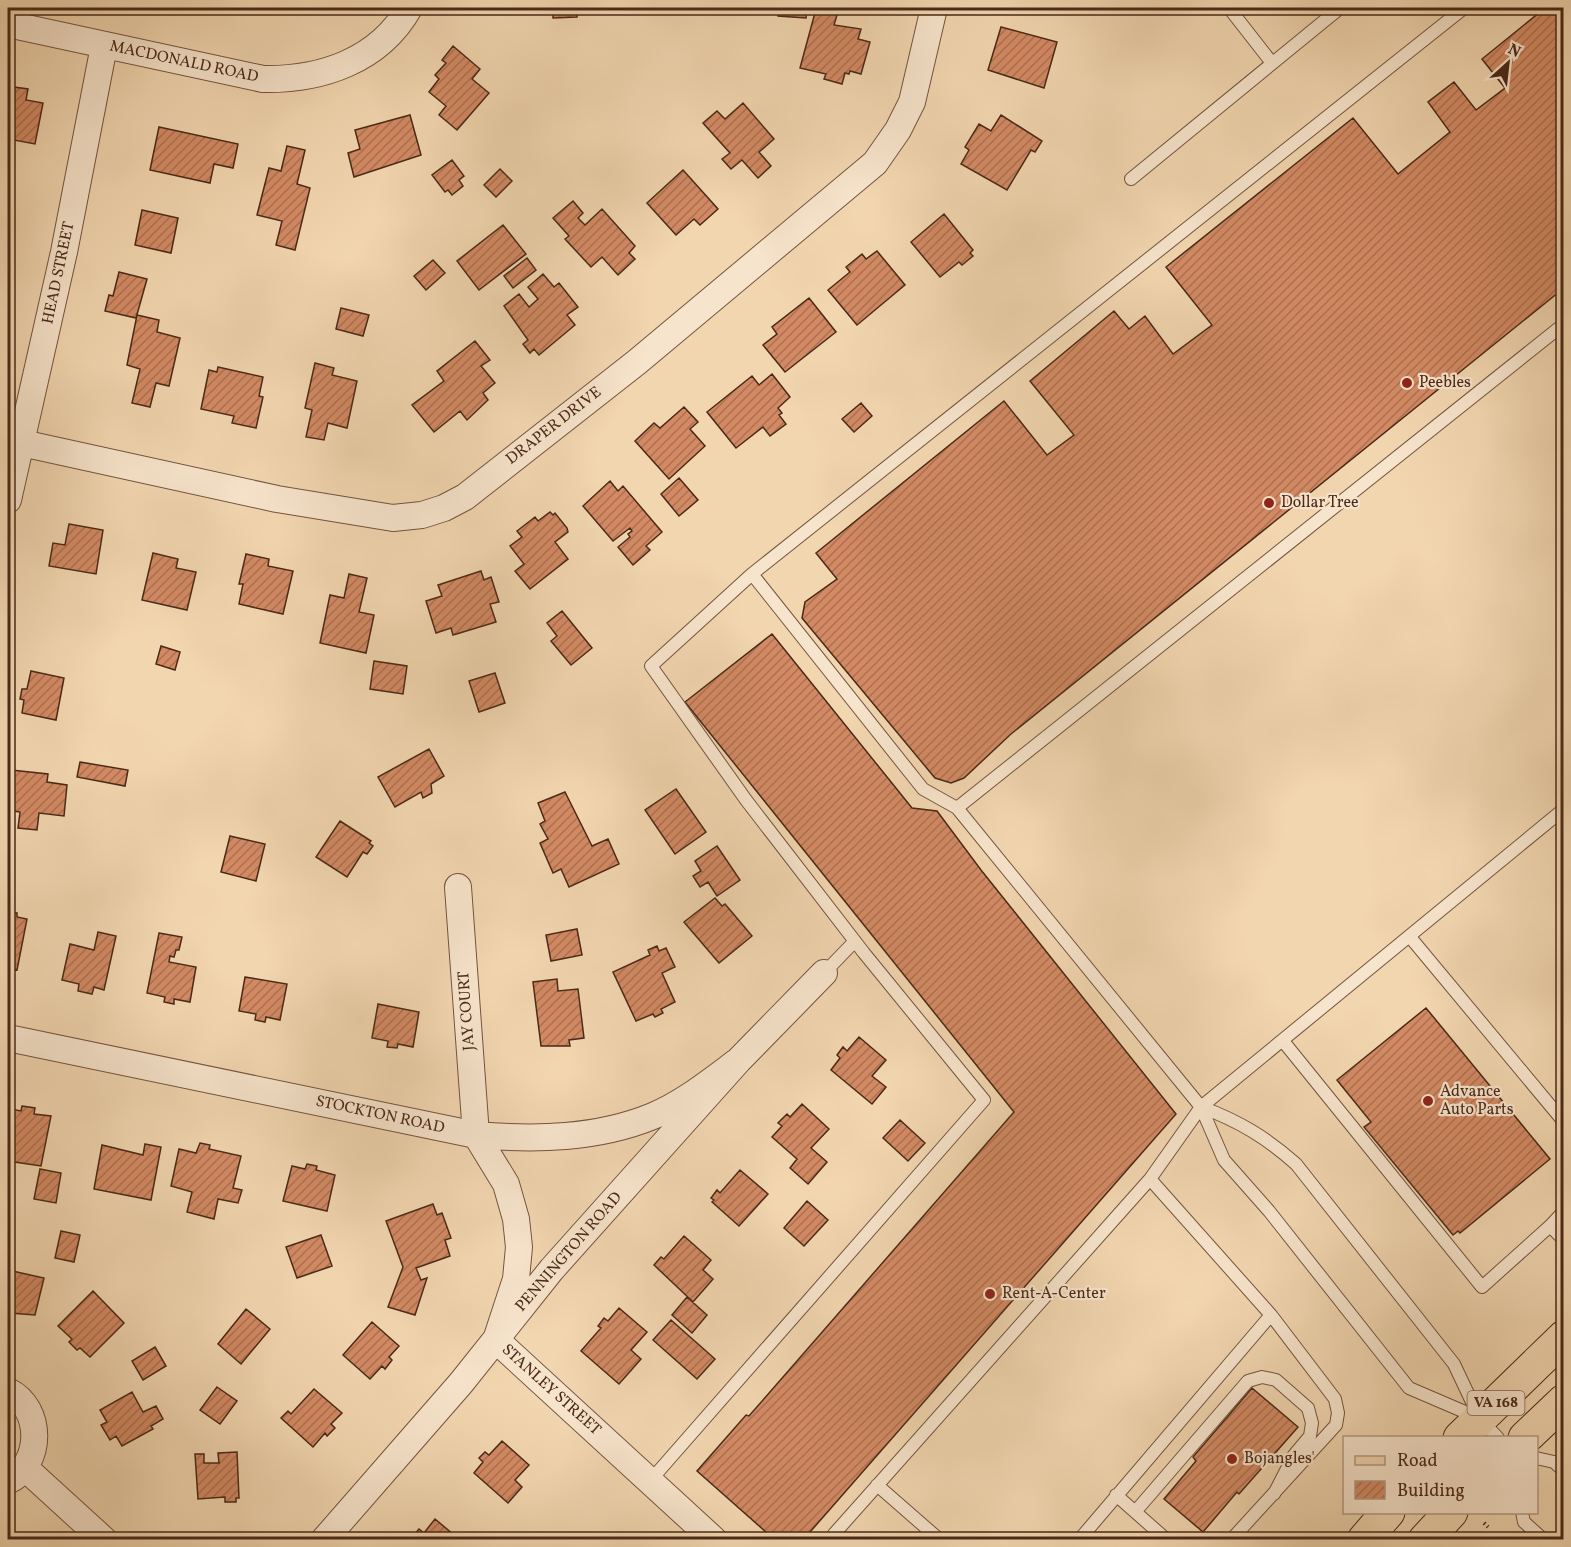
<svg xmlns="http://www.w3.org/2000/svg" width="1571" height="1547" font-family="Vollkorn,serif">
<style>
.building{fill:url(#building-hatch);stroke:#4a2918;stroke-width:1.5}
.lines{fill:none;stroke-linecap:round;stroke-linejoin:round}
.lane-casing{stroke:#74543e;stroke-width:14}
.street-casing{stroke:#74543e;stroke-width:28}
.primary-casing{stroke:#4a2918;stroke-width:35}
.path{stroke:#4a2918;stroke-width:4;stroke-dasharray:1.5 3;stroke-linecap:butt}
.lane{stroke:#f7e4cc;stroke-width:12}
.street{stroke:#f7e4cc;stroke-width:26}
.primary{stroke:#f2d6b0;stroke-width:33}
.poi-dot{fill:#8f2418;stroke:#f7e4cc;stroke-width:2}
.labels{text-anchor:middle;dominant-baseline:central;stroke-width:4.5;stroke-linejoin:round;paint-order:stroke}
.shield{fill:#f7e4cc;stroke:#7e614e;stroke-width:1.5}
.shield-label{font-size:15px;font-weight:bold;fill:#4a2918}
.street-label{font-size:16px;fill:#4a2918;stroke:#f7e4cc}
.poi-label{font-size:16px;fill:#4a2918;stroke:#f7e4cc;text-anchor:start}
</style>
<defs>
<pattern id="building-hatch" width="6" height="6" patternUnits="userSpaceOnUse" patternTransform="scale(1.5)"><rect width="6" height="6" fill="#d38a64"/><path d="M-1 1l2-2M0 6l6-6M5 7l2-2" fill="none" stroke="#ad7151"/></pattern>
</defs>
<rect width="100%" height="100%" fill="#f2d6b0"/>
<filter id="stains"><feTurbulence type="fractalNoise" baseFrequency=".00333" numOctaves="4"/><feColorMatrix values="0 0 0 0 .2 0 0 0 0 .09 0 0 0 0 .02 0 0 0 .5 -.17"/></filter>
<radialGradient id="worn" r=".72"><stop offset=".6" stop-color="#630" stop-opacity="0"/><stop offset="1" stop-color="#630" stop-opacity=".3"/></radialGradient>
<path class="building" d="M553 8H577V17L553 18Z
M778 8H807L806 18 778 16Z
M1545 8H1564V288L1011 734 964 778 951 783 935 778 802 618 805 602 837 579 816 553 1004 401 1047 455 1074 435 1030 381 1114 311 1129 329 1145 316 1173 354 1212 325 1166 267 1353 118 1398 174 1450 132 1428 102 1454 82 1476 110 1505 88 1482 59Z
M816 9 837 15 834 25 861 29 858 39 870 42 861 74 850 71 849 74 845 73 842 84 824 79 826 74 800 68Z
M1001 27 1057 42 1044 88 988 70Z
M453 46 480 69 472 79 489 93 457 130 439 115 446 106 429 92 439 79 435 75 446 63 442 60Z
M14 87 28 89 26 100 43 103 35 144 8 139V97L12 98Z
M743 103 774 139 759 152 771 166 758 178 742 160 731 169 722 159 730 153 703 123 717 111 725 119Z
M410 115 421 155 354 177 348 153 360 149 355 130Z
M1001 115 1042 141 1035 152 1031 150 1007 190 961 164 969 150 965 147 979 124 991 131Z
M159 127 238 144 233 168 214 164 210 183 150 170Z
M287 146 305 150 297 184 310 188 295 250 276 245 282 221 257 215 269 168 281 171Z
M452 160 464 176 459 180 463 186 452 195 448 190 445 192 432 175Z
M500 169 512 181 496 197 484 185Z
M683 170 718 209 700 225 694 219 676 235 647 203Z
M573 201 583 213 578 218 585 225 602 209 635 246 629 253 635 259 618 275 602 257 591 267 565 239 569 236 553 218Z
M142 210 178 218 171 253 135 245Z
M944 214 973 250 970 253 973 256 962 265 959 262 940 277 911 242Z
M503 225 526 254 479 290 457 261Z
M877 251 905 285 857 325 828 290 850 272 846 267 862 254 866 259Z
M527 258 536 270 513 288 504 276Z
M433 260 445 273 426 290 414 276Z
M119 272 147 279 136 318 105 311 109 295 113 296Z
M543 274 554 287 559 283 578 307 567 315 575 325 539 355 534 349 530 353 523 344 528 340 504 306 519 294 529 307 538 299 528 287Z
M809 298 836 332 785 372 763 345 777 334 772 327Z
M341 308 369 315 363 336 336 329Z
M137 315 159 320 157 332 180 338 169 386 156 383 150 407 132 403 140 369 127 365Z
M475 341 490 360 481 366 495 383 483 393 488 400 467 420 460 411 434 432 412 405 444 381 437 371Z
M315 363 334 368 332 375 357 381 347 428 328 423 324 440 306 437 312 410 305 408Z
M218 367 263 377 259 396 263 397 256 428 232 423 234 416 201 409 209 370 217 372Z
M772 374 790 397 778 408 782 413 779 415 786 424 770 436 763 427 736 448 707 412 752 376 759 385Z
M861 403 872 416 854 432 842 419Z
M684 407 698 422 690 429 705 446 669 479 635 441 654 423 660 428Z
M679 478 698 500 679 516 661 494Z
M610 481 618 491 623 486 662 532 646 546 650 550 633 565 618 547 630 537 628 534 632 531 630 528 613 541 583 506Z
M550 512 553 515 555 513 567 528 568 532 555 542 568 559 530 589 515 571 524 564 510 546 522 537 517 531 535 517 538 521Z
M69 524 103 530 96 574 49 566 53 543 65 545Z
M153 553 178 559 176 568 196 572 187 610 142 600Z
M246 554 269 559 268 566 293 571 283 614 239 604 243 584H239Z
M481 571 484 580 491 577 499 602 490 604 496 622 453 635 451 628 436 633 426 601 442 596 438 585Z
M349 574 367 578 359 612 374 615 366 653 320 643 330 595 344 598Z
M562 611 592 648 571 665 551 641 557 636 547 623Z
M772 634 912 808 937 811 981 870 1176 1114 803 1540H775L697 1471 746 1415 749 1416 1014 1112 685 702Z
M161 646 180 652 175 670 156 664Z
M374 661 407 666 403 694 370 689Z
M31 671 64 678 56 720 22 713 24 700 20 699 22 689H27Z
M495 673 505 703 479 712 469 681Z
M429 749 444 776 431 784 432 793 423 798 421 792 395 807 378 777Z
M80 762 128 770 125 786 77 777Z
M11 770 48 774 47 782 67 785 64 816 39 813 37 830 18 828 20 812 8 810V786Z
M676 789 706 832 675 854 645 810Z
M565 792 592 846 608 839 619 864 569 887 561 869 553 873 540 843 548 839 540 824 545 821 538 803Z
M340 821 371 841 369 843 373 846 367 854 363 852 347 877 316 857Z
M230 836 265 844 256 881 221 872Z
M717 846 740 880 717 896 708 882 700 887 693 876 701 871 695 861Z
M715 898 722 906 725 904 752 936 719 963 684 922Z
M9 912 17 913V917L27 919 17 970 14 969 13 973 8 972Z
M577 929 582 955 551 961 546 935Z
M98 932 116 936 104 990 94 987 92 994 78 991 79 984 62 980 70 944 94 950Z
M159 933 182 937 179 950H176L174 957 170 956 169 962 196 967 190 1002 174 999V1004L164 1002 165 997 147 993Z
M657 946 659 951 666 948 675 967 662 973 675 1002 661 1009 663 1013 655 1017 653 1014 636 1021 613 972 650 955 648 950Z
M245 977 287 984 280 1020 266 1017 265 1022 255 1020 256 1014 239 1011Z
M557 979 558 991 578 989 584 1038 569 1040 570 1046H541L533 982Z
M378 1004 419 1012 413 1047 398 1044 397 1048 387 1047 388 1041 372 1038Z
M1426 1008 1550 1159 1460 1233 1458 1231 1453 1235 1364 1127 1371 1122 1337 1080Z
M859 1037 886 1060 872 1076 886 1087 872 1104 831 1070 840 1058 837 1055 843 1047 847 1051Z
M802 1104 829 1129 811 1148 827 1162 808 1184 790 1168 797 1159 772 1137 782 1126 778 1123 787 1114 790 1117Z
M22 1106 35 1108 34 1114 51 1116 41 1166 8 1161 10 1109 21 1111Z
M900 1120 925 1143 908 1161 883 1138Z
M200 1143 210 1145 209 1149 241 1156 233 1188 242 1190 238 1203 218 1199 214 1219 187 1212 192 1192 171 1186 179 1149 196 1153Z
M145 1144 161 1147 151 1200 94 1189 102 1145 143 1155Z
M307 1164 317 1166 316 1170 335 1175 327 1211 283 1201 292 1166 305 1169Z
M40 1169 61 1173 56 1203 34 1199Z
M740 1170 768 1194 739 1226 712 1202 714 1200 711 1198 717 1190 720 1193Z
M807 1201 828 1220 804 1246 784 1228Z
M433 1204 437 1215 442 1213 451 1238 445 1240 450 1256 416 1268 421 1280 427 1278 415 1315 388 1307 403 1267 386 1221Z
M61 1231 80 1235 74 1262 55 1258Z
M321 1235 332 1266 297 1278 286 1247Z
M684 1236 711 1260 703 1270 713 1279 693 1302 654 1265 661 1257 664 1259Z
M8 1270 44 1278 35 1315 10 1313 11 1308 8 1307Z
M93 1291 124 1323 90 1357 80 1348 77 1350 69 1342 72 1339 58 1326Z
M687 1297 707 1315 692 1333 672 1315Z
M619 1308 647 1332 631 1350 641 1359 619 1384 581 1351 601 1328 598 1326 604 1318 608 1321Z
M246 1309 270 1329 241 1364 218 1344Z
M671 1320 715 1359 697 1379 653 1340Z
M372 1322 399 1346 389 1357 392 1360 385 1369 382 1366 370 1379 343 1355Z
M155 1347 166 1366 143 1380 132 1361Z
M217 1387 237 1401 220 1424 200 1410Z
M1252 1388 1298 1427 1239 1494 1237 1492 1203 1532 1164 1499 1196 1461 1193 1457Z
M314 1389 342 1413 331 1424 335 1428 327 1436 325 1433 313 1447 281 1418 288 1411 291 1414Z
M132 1392 143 1412 156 1406 163 1419 151 1426 153 1429 122 1446 116 1436 110 1440 101 1425 107 1422 100 1410Z
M502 1441 529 1465 515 1480 522 1487 508 1503 474 1473 483 1462 479 1458 485 1452 489 1455Z
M237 1452 239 1498H236V1502H225V1497L198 1499 195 1454H204V1463H219L218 1453Z
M435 1519 460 1540H416L413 1536 419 1529 424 1533Z"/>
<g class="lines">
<g class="lane-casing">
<path id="lane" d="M1229 8 1272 63
M1131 179 1340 8
M752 574 923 789 957 808 1201 1107 1224 1160 1269 1211 1409 1388 1479 1418
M957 808 1564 324
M1410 937 1564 1122
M824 973 855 941
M1283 1041 1482 1287 1550 1226
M1201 1107C1239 1121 1267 1138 1296 1164L1454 1364 1480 1419 1498 1438
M1564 1211 1550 1226 1564 1240
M1536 1458 1554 1462 1564 1471
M650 1481 984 1100 864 953 746 800 651 666 752 574 1464 8
M877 1485 940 1540
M1116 1495 1167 1540
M1135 1512 1248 1381 1262 1377 1276 1380 1308 1408 1312 1423 1310 1436 1294 1455 1274 1494
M1522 1512 1524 1522 1544 1540
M841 1540 834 1534 1150 1179
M1079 1540 1271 1315 1150 1179 1201 1107 1564 809
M1231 1540 1336 1425 1338 1413 1335 1399 1271 1315"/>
</g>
<g class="street-casing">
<path id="street" d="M8 24 263 79C321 80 379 61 409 8
M8 440 277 499 393 518 422 515 444 508 465 497 637 362 875 163 898 130 912 102 934 8
M8 500 64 252 104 46
M458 887 476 1135 506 1184 516 1219 519 1247 516 1279 496 1340 714 1540
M8 1038 476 1135C535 1140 597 1139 653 1116 684 1103 711 1081 738 1061
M8 1391C43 1408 43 1464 8 1481
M24 1467 104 1540
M324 1540 461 1383 552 1269 738 1061 824 973"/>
</g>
<g class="primary-casing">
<path id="primary" d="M1460 1438 1564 1337
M1525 1438 1564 1401
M1364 1540 1388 1512
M1425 1540 1451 1512"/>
</g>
<path class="path" d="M1484 1523 1488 1527"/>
<use href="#lane" class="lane"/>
<use href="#street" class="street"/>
<use href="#primary" class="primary"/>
</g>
<g class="poi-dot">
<circle cx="1407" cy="383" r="6"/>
<circle cx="1269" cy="503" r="6"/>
<circle cx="1428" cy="1101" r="6"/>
<circle cx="990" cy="1294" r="6"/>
<circle cx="1232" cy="1459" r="6"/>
</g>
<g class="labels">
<rect class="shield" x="1467.5" y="1391" width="57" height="24" rx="4.5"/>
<g class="shield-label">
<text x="1496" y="1403">VA 168</text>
</g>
<g class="street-label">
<text transform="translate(184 62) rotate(12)">MACDONALD ROAD</text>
<text transform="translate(59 273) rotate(-78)">HEAD STREET</text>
<text transform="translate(554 426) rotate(-38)">DRAPER DRIVE</text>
<text transform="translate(467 1011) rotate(-94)">JAY COURT</text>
<text transform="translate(380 1115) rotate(12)">STOCKTON ROAD</text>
<text transform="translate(569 1252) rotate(-49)">PENNINGTON ROAD</text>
<text transform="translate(551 1390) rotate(42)">STANLEY STREET</text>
</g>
<g class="poi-label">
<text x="1419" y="383">Peebles</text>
<text x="1281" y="503">Dollar Tree</text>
<text x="1440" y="1092">Advance<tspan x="1440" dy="18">Auto Parts</tspan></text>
<text x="1002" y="1294">Rent-A-Center</text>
<text x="1244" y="1459">Bojangles'</text>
</g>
</g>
<rect width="1571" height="1547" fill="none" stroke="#f2d6b0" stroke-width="30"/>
<rect x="9" y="9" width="1553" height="1529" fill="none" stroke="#4a2918" stroke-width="3"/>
<rect x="15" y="15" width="1541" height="1517" fill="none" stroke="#4a2918" stroke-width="1.5"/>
<rect x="1343" y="1436" width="195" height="78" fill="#f7e4cc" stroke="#b29984" stroke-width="1.5"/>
<rect x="1355" y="1456" width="30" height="9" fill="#f2d6b0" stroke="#b29984" stroke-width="1.5"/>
<text x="1397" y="1466" font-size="18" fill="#4a2918">Road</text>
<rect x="1355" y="1481" width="30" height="18" fill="url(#building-hatch)" stroke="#b29984" stroke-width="1.5"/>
<text x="1397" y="1496" font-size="18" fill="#4a2918">Building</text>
<g transform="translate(1508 63) rotate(27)" stroke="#f7e4cc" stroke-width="4.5" paint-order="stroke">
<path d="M0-4.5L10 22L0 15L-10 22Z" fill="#4a2918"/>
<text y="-9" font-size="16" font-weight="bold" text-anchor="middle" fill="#4a2918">N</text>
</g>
<rect width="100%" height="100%" filter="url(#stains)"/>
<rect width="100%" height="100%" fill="url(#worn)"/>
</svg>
